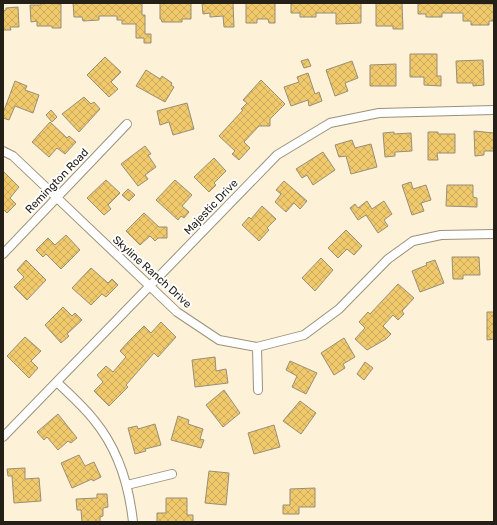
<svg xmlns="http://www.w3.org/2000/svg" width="497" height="525" font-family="Rubik,sans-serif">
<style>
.building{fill:url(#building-cross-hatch);stroke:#998e77}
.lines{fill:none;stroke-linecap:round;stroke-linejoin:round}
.minor-casing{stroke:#9b917a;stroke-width:10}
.minor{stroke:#fff;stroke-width:8}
.labels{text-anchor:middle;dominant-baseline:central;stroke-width:4;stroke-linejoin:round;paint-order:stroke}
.street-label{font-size:11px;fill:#252017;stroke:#fff}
</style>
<defs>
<pattern id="building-cross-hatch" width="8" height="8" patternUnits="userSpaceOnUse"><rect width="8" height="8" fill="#f0c96c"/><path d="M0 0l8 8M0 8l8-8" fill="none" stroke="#ceac5d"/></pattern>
</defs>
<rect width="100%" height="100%" fill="#fdf1d8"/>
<path class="building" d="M41 3 61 4V28H52V26H37V21L31 22 30 5H41Z
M73 3H142V15H145V34H151V43H144V38H136V24H122V20H117V16H99V20L83 21 82 17H74Z
M160 3H191V19H182V22H162L161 19H160Z
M202 3H233L234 27H224L223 16 210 17V13L203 14Z
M246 3H275V23H269L268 19H257V23H246Z
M291 3H361V23L336 24V13H316V17H300V13H291Z
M376 3H402L403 29H393V26H376Z
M418 3 494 4V21H489V25H471V21H463V13H442V17H426V14H418Z
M18 7 19 27H10L11 30H3V11L6 10V8Z
M410 54H437V76H441V86L424 85V77H410Z
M105 57 121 72 111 82 118 89 109 97 87 75Z
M308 59 311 66 304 68 301 61Z
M483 60 484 85 473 86V83H457L456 61Z
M352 61 358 78 345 83 348 91 335 96 326 70Z
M396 64V86H370V65Z
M146 70 160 79 162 76 172 83 171 85 174 87 165 102 136 86Z
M308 73 315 94 319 92 322 101 309 106 308 100 291 106 284 87 299 82 297 77Z
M261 80 285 104 270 119V126H259L244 142 250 148 239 160 232 154 235 151 219 136 243 110 241 109 247 103 243 100Z
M15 81 27 86 25 90 39 95 33 113 15 106 9 120 3 118V113Z
M84 97 91 104 94 102 100 109 79 132 62 114Z
M187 103 194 129 173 135 169 122 160 125 157 111Z
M51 110 57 117 52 122 46 115Z
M50 122 67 138 69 136 76 142 65 154 57 148 49 157 32 142Z
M474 131 494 133V151H484V155L475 156Z
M394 132V134L411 133 412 151 395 152V156L385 157 383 133Z
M428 132H438V134H455V153H437L438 160H428Z
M352 140 355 148 371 144 377 167 351 174 346 156 339 157 335 145Z
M145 146 151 154 148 155 156 167 145 175 148 179 138 186 121 164Z
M323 152 335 170 313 185 307 175 302 178 296 169Z
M214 158 226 171 214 183 216 185 209 192 194 177Z
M3 171 19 187 10 198 16 204 7 213 3 209Z
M106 180 120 193 108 205 111 209 104 215 87 198Z
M175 180 192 195 182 206 189 212 184 218 181 216 178 220 156 200Z
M284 181 307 201 300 209 294 203 286 212 275 202 281 194 276 190Z
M411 182 413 189 426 185 431 200 421 203 424 211 412 215 402 185Z
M447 185H473V197L477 198V207L446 206Z
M128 189 135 195 129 201 122 195Z
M367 201 372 209 384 201 392 214 384 220 388 226 378 233 366 215 358 220 350 208 355 204 358 208Z
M262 206 276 219 267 228 269 230 259 241 242 225 249 217 251 219Z
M144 213 159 227H167V238H158L155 241 150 236 140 245 126 231Z
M346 230 362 246 354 255 347 249 338 258 328 248Z
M66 235 80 250 61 269 46 254 43 257 36 250 48 238 55 245Z
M452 257H479L480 275H463V279H453Z
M321 258 333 270 315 291 302 278Z
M26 260 46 280 27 300 14 287 24 277 17 270Z
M435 260 444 283 420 292 412 271 427 265 426 263Z
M91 268 108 283 112 279 118 285 106 297 102 294 91 305 72 288Z
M398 284 414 298 402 311 404 314 398 320 393 315 383 326 391 334 386 339 367 350 355 339 365 328 359 322 368 312 370 314Z
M63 307 72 316 75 313 82 320 67 334 69 336 61 343 45 325Z
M487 312H494V339L487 340Z
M161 322 176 337 158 357 154 353 126 385 128 387 109 406 94 391 103 382 97 375 106 366 113 372 126 357 120 351 128 342 144 326 151 333Z
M25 337 41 351 31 361 38 368 29 378 7 356Z
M344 338 355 357 343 364 345 368 334 375 321 353Z
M215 357 216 371 226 369 228 383 195 387 192 360Z
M290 361 317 373 306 394 292 387 297 376 286 370Z
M365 362 373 368 364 380 357 374Z
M224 390 240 413 223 427 206 405Z
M300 401 316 413 301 434 283 421Z
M58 414 77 438 71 443 68 441 58 450 47 437 44 440 37 432Z
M178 416 189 420 188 424 203 429 200 439 204 440 201 448 171 440Z
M155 424 161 445 145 449 146 451 135 454 128 428 137 426 138 429Z
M274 425 280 447 254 454 248 433Z
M79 455 85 466 94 462 101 477 93 481 92 479 72 488 61 463Z
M25 468V479L39 478 41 501 14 503 12 476H8L7 469Z
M209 471 229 473 226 505 205 503Z
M315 488V507H299V514H283V505H290V489Z
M97 494H107L108 507 103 508V516L100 517V522H82L81 510H77L76 499 97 498Z
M166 498H187V515H193V522H157V513H166Z"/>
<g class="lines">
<g class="minor-casing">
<path id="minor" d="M3 151 13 156 177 312 219 340 257 347 304 335 339 309 388 259 413 241 441 235 494 234
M3 254 127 124
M257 347 258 390
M57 382C69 394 83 406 94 420 118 449 129 485 133 522
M3 437 277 155 330 123 379 113 494 110
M127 485 172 474"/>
</g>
<use href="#minor" class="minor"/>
</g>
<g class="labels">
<g class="street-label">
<text transform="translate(57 181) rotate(-46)">Remington Road</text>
<text transform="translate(211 207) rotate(-46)">Majestic Drive</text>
<text transform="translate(152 272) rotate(42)">Skyline Ranch Drive</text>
</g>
</g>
<rect width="497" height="525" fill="none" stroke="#252017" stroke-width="8"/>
</svg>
